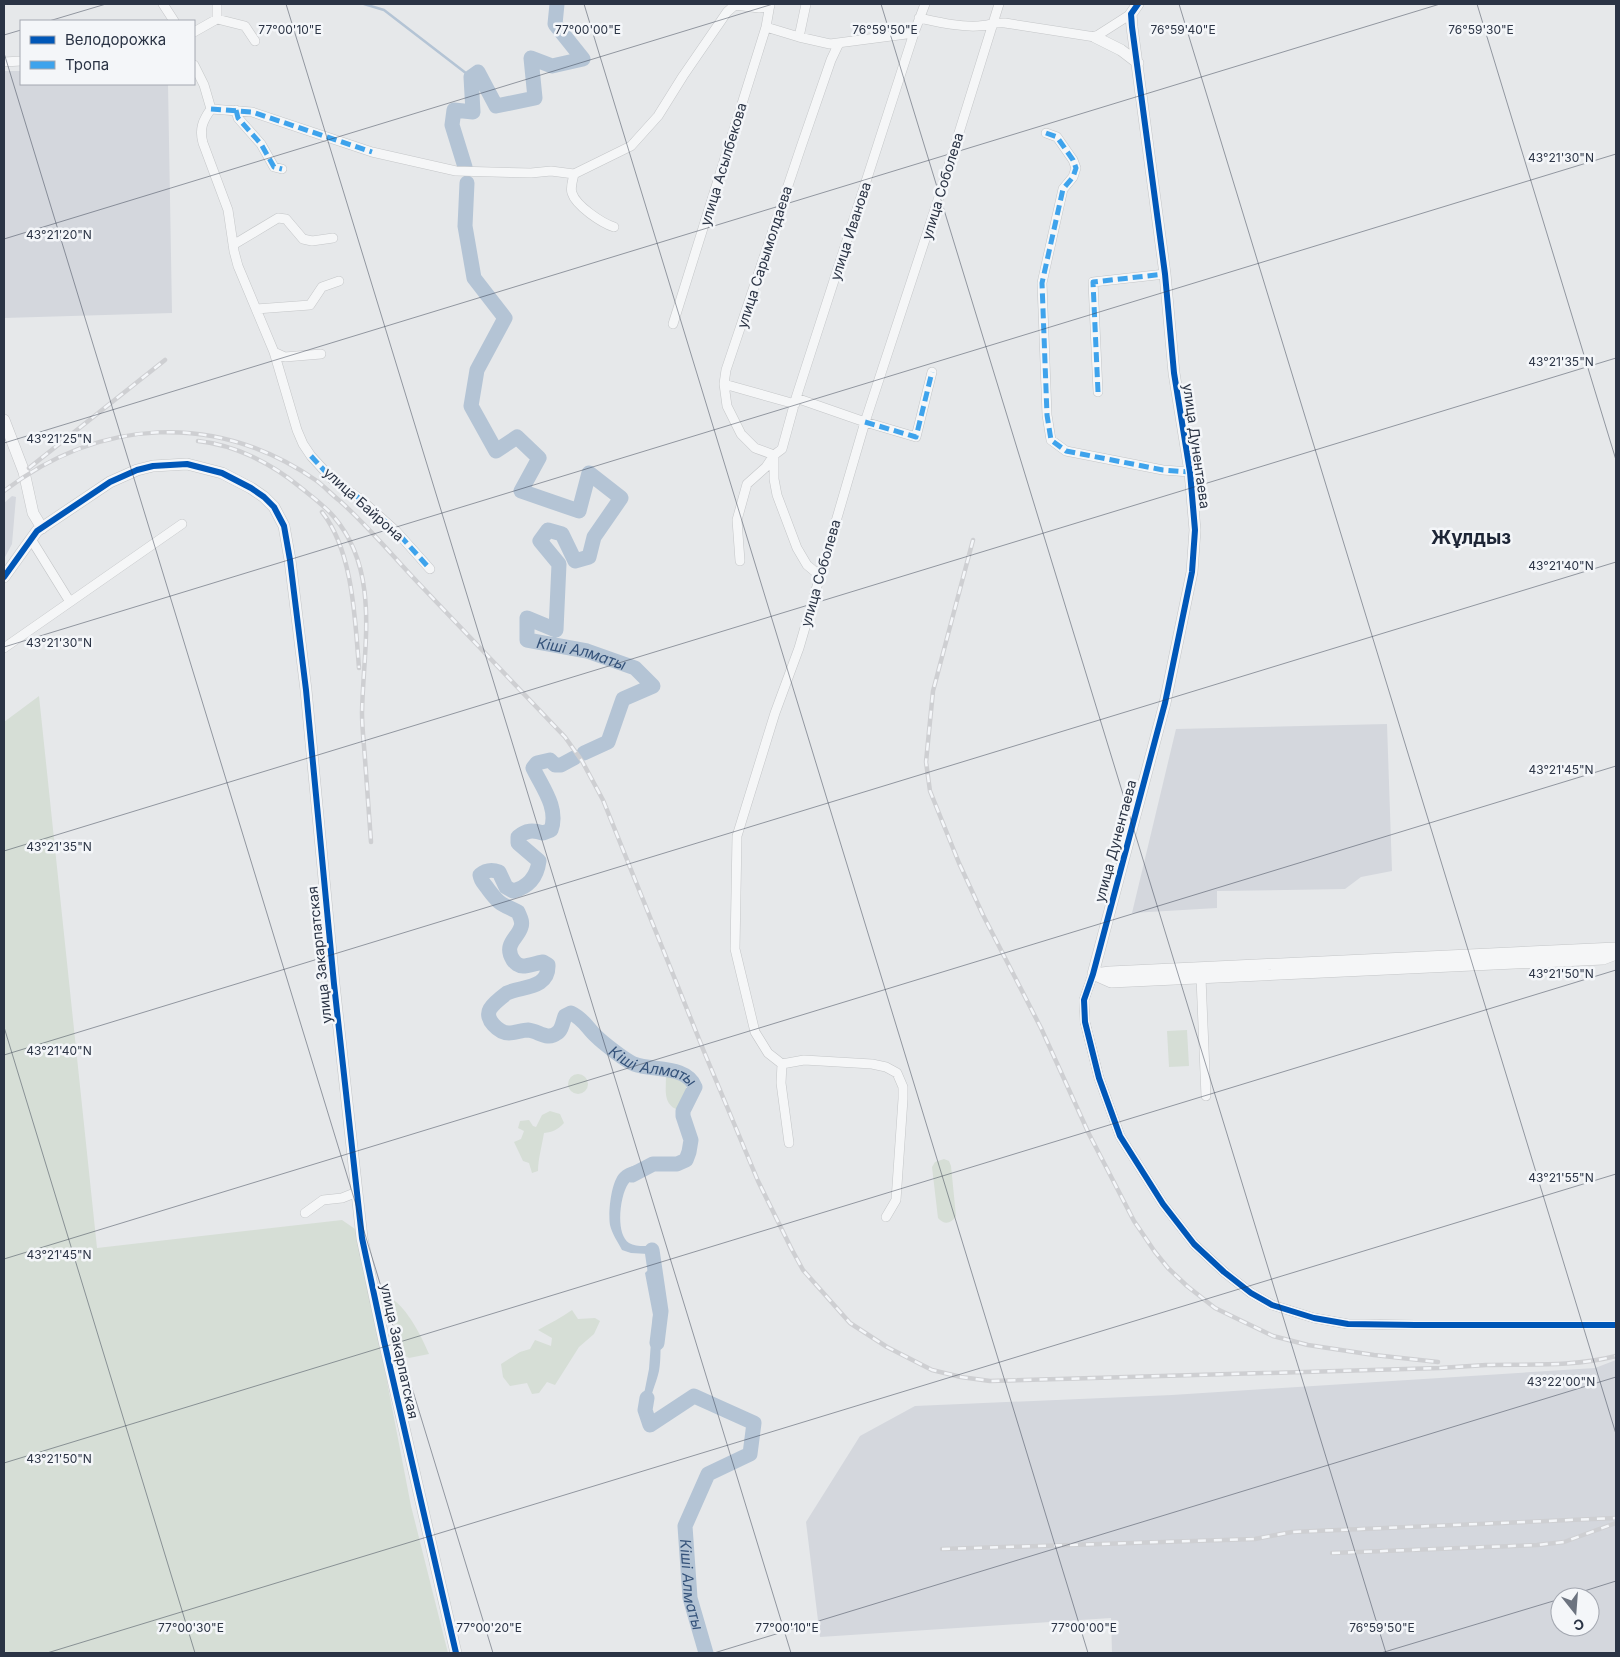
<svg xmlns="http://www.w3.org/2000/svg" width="1620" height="1657" font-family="Inter,sans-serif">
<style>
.built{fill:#d4d7dd;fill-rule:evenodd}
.green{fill:#d6ded6}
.water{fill:#b4c4d5}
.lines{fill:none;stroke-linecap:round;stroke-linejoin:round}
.stream{stroke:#b4c4d5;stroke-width:2.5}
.river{stroke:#b4c4d5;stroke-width:15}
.minor-casing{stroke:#c4c6c8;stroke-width:10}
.tertiary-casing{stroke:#c4c6c8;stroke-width:12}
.minor{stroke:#f5f6f7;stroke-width:9}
.tertiary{stroke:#f5f6f7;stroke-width:11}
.rail-casing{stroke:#cecfd2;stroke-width:4.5}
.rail{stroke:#f4f6f9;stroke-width:2.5;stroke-dasharray:8;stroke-linecap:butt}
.quiet{stroke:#3ea3ec;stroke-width:5;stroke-dasharray:10 5;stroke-linecap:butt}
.cycleway-casing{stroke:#f4f6f9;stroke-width:9}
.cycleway{stroke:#0057b8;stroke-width:6}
.ticks{fill:none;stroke:#2b3445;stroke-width:1;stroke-opacity:0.45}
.labels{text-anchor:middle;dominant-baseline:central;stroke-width:5;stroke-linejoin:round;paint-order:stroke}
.street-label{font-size:14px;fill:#2b3445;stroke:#f4f6f9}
.water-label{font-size:15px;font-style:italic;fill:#34527a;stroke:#f4f6f9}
.district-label{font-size:19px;font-weight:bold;fill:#1d2536;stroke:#f4f6f9}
.ticks-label{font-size:12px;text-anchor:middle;fill:#2b3445;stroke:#f4f6f9;stroke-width:5;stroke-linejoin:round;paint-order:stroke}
</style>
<rect width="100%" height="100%" fill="#e6e8ea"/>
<path class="built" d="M4 71H21V84H168L172 313 4 318Z
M12 496 16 497 12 544 4 559V503Z
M1387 724 1392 871 1361 877 1345 889 1217 891V908L1132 913 1176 729Z
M1616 1360V1653H1112L1111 1618 820 1637 806 1522 860 1436 915 1406 1172 1395 1595 1368ZM1560 1597H1590V1627H1560Z"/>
<path class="green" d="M39 696 97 1248 342 1220 358 1231 411 1506 448 1653H4V722Z
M1187 1030 1189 1066 1169 1067 1167 1031Z
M671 1074 680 1076C691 1090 688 1097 676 1109 663 1103 666 1089 666 1077Z
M568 1084a10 10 0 1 1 20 0a10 10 0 1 1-20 0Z
M550 1111 560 1114 564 1123C557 1130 553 1132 544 1133 542 1145 538 1160 538 1171L532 1173 529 1163 523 1161 514 1142 521 1139 524 1131 518 1128 520 1121 529 1120 533 1126 536 1127 542 1115Z
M944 1159 949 1161 951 1166 956 1216C951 1224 944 1225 938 1218L932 1167 935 1162Z
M392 1299C407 1308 422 1337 429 1354L409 1358 400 1353 401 1327 389 1322 388 1301Z
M572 1310 578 1319 595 1318 600 1321 594 1334 579 1347 555 1385 547 1382 539 1393 532 1394 527 1383 510 1386 503 1377 501 1364 520 1352 530 1349 535 1340 551 1346 552 1338 538 1330C550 1323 561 1318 572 1310Z"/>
<path class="water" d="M649 1162 651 1169C643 1173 633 1177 628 1184 620 1196 615 1234 629 1243 635 1247 645 1246 652 1246 663 1260 653 1267 654 1282 654 1290 657 1297 658 1305 660 1320 662 1356 659 1371 656 1385 649 1396 649 1411L653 1414 643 1421 640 1414 649 1369 653 1315 645 1273 651 1267 652 1260 648 1254 631 1253 622 1250C618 1242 612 1234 610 1225 608 1213 611 1182 620 1173 627 1166 640 1164 649 1162Z"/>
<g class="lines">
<path class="stream" d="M364 4 384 10 471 77"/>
<g class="river">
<path d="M465 167 452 125 454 110 473 112 471 77 478 72 496 106 535 98 531 58 552 66 583 59 555 24 557 4"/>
<path id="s1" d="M467 183 465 226 474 278 505 318 477 370 471 406 496 451 517 437 539 458 521 491 579 511 589 473 621 498 594 537 589 557 575 561 562 534 548 530 540 541 559 564 556 630 527 618V640L587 651 635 668 653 686 623 699 608 742 584 753"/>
<path id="s2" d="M574 758 561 765H555L550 760 537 763 533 768C542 787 559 808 551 830L543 833C533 830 526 830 518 837V843L539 861C537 876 529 887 513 891L506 887 499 872C491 869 486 870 480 875 481 882 485 884 488 889 500 905 500 903 518 912 520 917 523 922 521 927 518 938 503 944 513 960 515 963 519 966 523 966 529 966 536 963 543 962L548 965C549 989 522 986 507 993 503 996 493 1004 490 1009 484 1019 499 1033 509 1033 515 1033 522 1030 528 1030 539 1031 547 1041 557 1033 562 1030 563 1021 565 1016L571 1013C584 1019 587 1028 596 1036 603 1043 625 1060 634 1064 652 1071 687 1065 695 1087L683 1111V1116L691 1140 689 1152 686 1160 677 1164H653L632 1175"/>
<path d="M652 1250 661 1311 657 1343"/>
<path id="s3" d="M647 1398 645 1410 650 1425 694 1396 754 1423 750 1454 708 1474 685 1526 690 1598 706 1653"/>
</g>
<g class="minor-casing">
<path id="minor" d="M163 4 174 21
M919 18C938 22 958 27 978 26 987 26 995 22 1005 23L1095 37 1131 14
M217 19V4
M766 27 799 37 830 44 914 33
M194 32 217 19 245 26 255 41
M799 37 806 4
M4 62 21 61
M194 65 204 85 211 109C203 120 199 129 203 143L228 210 234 251 238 266 274 352 297 430 303 444 311 456 333 480 359 498 396 531 430 569
M211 109 252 112 372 152 456 171 531 173 551 171 574 174
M236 110 238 118 261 144 274 167 282 169
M1046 133 1057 137 1073 160 1076 168 1073 177 1063 189 1042 283 1047 415 1051 440 1066 451 1163 470 1190 472
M614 227C602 223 576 206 572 193 570 188 573 179 574 174L631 146 658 116 683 76 727 12 735 5 759 8 770 6
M233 245 278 218 286 219 303 239 312 241 333 238
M256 309 310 305 322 287 339 281
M673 324 766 27 770 4
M274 352 285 357 321 354
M724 384 795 404
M1098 392 1093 282 1165 274
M796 398 865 422 916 437 932 372
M774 455 755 448 741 434 727 406 724 384 726 370 801 147 831 60 839 43
M774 455V479L777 495 797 548 807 565 819 575
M31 539 70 602
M740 561 737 520 747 484 766 467 774 455 782 449 796 398 914 33 925 4
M4 648 182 524
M1093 974 1084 1000 1085 1022 1099 1078 1120 1136 1163 1204 1194 1244 1224 1272 1251 1293 1272 1305 1314 1318 1348 1324 1415 1325H1616
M1201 978 1206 1096
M782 1064 804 1060 872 1064 886 1067 897 1073 903 1087V1099L896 1200 886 1217
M789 1143 781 1083 782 1064 768 1053 755 1032 735 949 737 836 775 713 799 648 865 422 939 197 999 4
M305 1213 323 1200 342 1198 357 1192"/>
</g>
<g class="tertiary-casing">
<path id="tertiary" d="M1095 37 1121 50 1138 63
M4 420 24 472 33 513 42 528
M4 577 37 531 110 482 137 470 153 466 187 464 222 473 251 488 264 497 274 507 284 526 290 560 306 690 334 984 362 1238 384 1341 456 1653
M1093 974 1165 703 1192 572 1195 530 1190 472 1174 373 1165 274 1132 27 1131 14 1138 4
M1093 974 1111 982 1603 959 1616 954
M1094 974 1110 972 1616 948"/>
</g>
<use href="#minor" class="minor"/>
<use href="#tertiary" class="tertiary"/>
<g class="rail-casing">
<path id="rail" d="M198 441C235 445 271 463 300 487 311 496 324 505 334 517 381 572 363 648 362 713 362 728 364 744 365 759 367 786 369 814 371 842
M29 468 165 360
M4 491C100 418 216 411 317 481 325 487 332 495 340 501 370 528 396 560 424 589 471 638 518 688 565 737L582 761 603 800 705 1054 758 1181 791 1248 803 1270 850 1323 887 1347 932 1370 961 1377 990 1381 1440 1368C1456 1367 1471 1366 1486 1365 1530 1364 1573 1367 1616 1356
M322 512C353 551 355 619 359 668
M973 540 933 691 926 762 930 791 959 863 983 915 1041 1028 1089 1134 1134 1221 1155 1252 1168 1268 1187 1286 1215 1308 1273 1336 1308 1345 1374 1355 1438 1362
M942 1549 1255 1539 1292 1532 1616 1518
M1332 1553 1537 1545 1564 1542 1616 1523"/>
</g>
<use href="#rail" class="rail"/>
<path class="quiet" d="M211 109 252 112 372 152
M236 110 238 118 261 144 274 167 282 169
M1046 133 1057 137 1073 160 1076 168 1073 177 1063 189 1042 283 1047 415 1051 440 1066 451 1163 470 1190 472
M1098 392 1093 282 1165 274
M865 422 916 437 932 372
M311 456 333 480 359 498 396 531 430 569"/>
<g class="cycleway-casing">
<path id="cycleway" d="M1138 4 1131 14 1132 27 1165 274 1174 373 1190 472 1195 530 1192 572 1165 703 1093 974 1084 1000 1085 1022 1099 1078 1120 1136 1163 1204 1194 1244 1224 1272 1251 1293 1272 1305 1314 1318 1348 1324 1415 1325H1616
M4 577 37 531 110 482 137 470 153 466 187 464 222 473 251 488 264 497 274 507 284 526 290 560 306 690 334 984 362 1238 384 1341 456 1653"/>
</g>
<use href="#cycleway" class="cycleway"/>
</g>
<path class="ticks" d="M286 4 791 1653M584 4 1088 1653M881 4 1386 1653M1179 4 1616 1434M1477 4 1616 460M49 21 106 4M4 35 21 30M4 53 493 1653M4 239 773 4M4 443 1440 4M4 647 1616 154M4 851 1616 358M4 1027 195 1653M4 1055 1616 562M4 1259 1616 766M4 1463 1616 970M1565 1597 1616 1581M47 1653 1616 1174M714 1653 1616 1377M1381 1653 1560 1599"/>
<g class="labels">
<g class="street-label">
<text transform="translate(723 164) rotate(-73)">улица Асылбекова</text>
<text transform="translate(942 186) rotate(-73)">улица Соболева</text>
<text transform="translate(850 231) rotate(-72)">улица Иванова</text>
<text transform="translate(764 257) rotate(-72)">улица Сарымолдаева</text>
<text transform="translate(1197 446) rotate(82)">улица Дунентаева</text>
<text transform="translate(364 504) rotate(42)">улица Байрона</text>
<text transform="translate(820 573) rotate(-74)">улица Соболева</text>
<text transform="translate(1115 841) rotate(-75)">улица Дунентаева</text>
<text transform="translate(319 955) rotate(-96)">улица Закарпатская</text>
<text transform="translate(400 1351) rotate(78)">улица Закарпатская</text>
</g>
<g class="water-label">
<text stroke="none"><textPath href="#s1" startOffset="874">Кіші Алматы</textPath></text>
<text stroke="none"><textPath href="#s2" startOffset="705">Кіші Алматы</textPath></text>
<text stroke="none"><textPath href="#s3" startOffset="340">Кіші Алматы</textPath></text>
</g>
<g class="district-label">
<text x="1471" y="537">Жұлдыз</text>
</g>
</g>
<g class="ticks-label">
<text x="290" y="34">77°00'10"E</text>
<text x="588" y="34">77°00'00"E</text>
<text x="885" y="34">76°59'50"E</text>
<text x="1183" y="34">76°59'40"E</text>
<text x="1481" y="34">76°59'30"E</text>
<text x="1561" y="162">43°21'30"N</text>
<text x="59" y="239">43°21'20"N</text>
<text x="1561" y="366">43°21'35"N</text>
<text x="59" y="443">43°21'25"N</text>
<text x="1561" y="570">43°21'40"N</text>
<text x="59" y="647">43°21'30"N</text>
<text x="1561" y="774">43°21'45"N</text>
<text x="59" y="851">43°21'35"N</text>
<text x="1561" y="978">43°21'50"N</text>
<text x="59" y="1055">43°21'40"N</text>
<text x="1561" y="1182">43°21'55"N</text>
<text x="59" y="1259">43°21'45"N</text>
<text x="1561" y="1386">43°22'00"N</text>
<text x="59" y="1463">43°21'50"N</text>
<text x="191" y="1632">77°00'30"E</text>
<text x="489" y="1632">77°00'20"E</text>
<text x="787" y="1632">77°00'10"E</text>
<text x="1084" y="1632">77°00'00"E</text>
<text x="1382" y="1632">76°59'50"E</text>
</g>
<rect width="1620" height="1657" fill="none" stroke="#2b3445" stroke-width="10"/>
<rect x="20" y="20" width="175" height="65" fill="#f4f6f9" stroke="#a4a8b1"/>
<rect x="30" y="36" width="25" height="8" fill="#0057b8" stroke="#a4a8b1"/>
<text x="65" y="45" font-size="15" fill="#2b3445">Велодорожка</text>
<rect x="30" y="61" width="25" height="8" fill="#3ea3ec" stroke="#a4a8b1"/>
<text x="65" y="70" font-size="15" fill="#2b3445">Тропа</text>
<g transform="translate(1575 1612) rotate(163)"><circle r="24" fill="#f4f6f9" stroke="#a4a8b1"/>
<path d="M0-4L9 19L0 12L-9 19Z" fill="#6c737f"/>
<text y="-8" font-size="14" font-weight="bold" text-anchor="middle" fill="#2b3445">С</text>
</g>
</svg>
